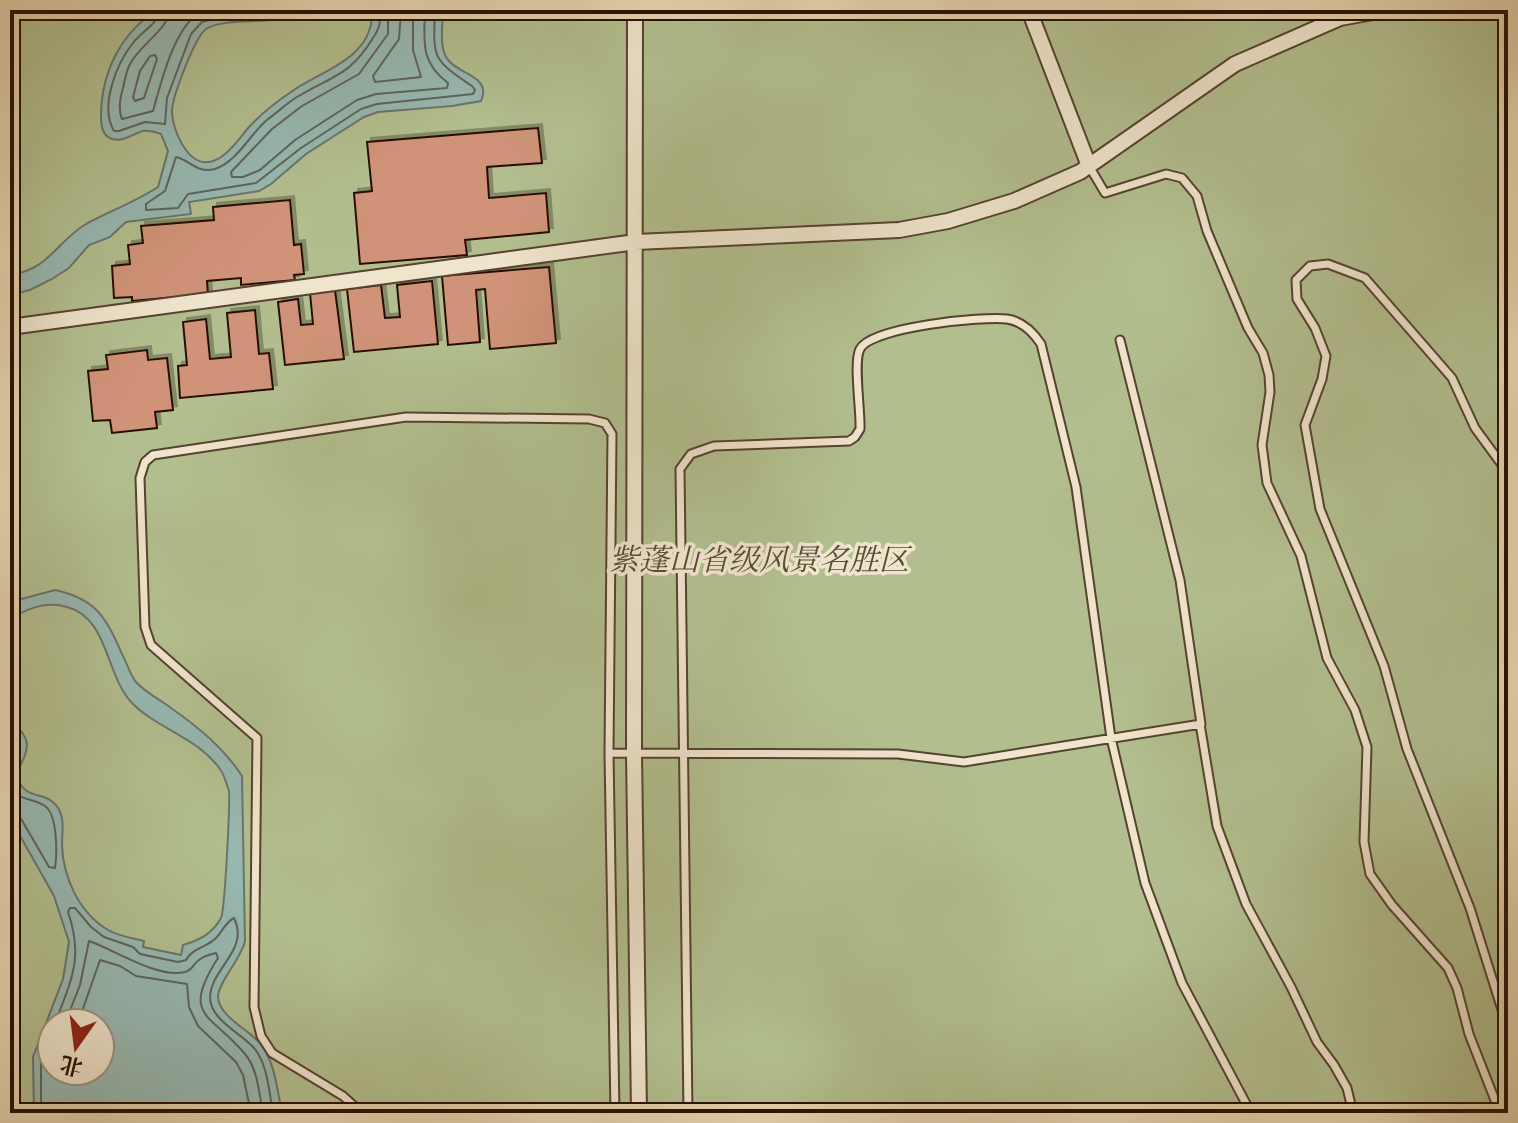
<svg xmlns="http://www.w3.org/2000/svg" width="1518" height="1123" font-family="'Old Standard TT','Noto Serif SC',serif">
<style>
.green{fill:#b2be8e;stroke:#6c684a;stroke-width:2;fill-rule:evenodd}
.water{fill:#97b8b1;stroke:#6a756c;stroke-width:2;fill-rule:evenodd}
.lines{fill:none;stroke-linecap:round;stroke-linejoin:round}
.shore{stroke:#5e645b;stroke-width:2}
.building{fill:#d09379;stroke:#261105;stroke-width:2;filter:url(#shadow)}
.service-casing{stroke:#564230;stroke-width:11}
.minor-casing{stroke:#564230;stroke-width:18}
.service{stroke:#efe4cc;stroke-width:7}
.minor{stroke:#efe4cc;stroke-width:14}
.labels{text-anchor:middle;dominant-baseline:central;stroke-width:7;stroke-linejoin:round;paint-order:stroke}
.park-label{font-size:30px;font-style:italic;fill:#574e35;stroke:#efe4cc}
</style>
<defs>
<filter id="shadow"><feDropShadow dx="4" dy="-4" stdDeviation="0" flood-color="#0004"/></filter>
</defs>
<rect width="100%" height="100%" fill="#e6d5b0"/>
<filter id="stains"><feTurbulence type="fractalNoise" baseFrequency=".0025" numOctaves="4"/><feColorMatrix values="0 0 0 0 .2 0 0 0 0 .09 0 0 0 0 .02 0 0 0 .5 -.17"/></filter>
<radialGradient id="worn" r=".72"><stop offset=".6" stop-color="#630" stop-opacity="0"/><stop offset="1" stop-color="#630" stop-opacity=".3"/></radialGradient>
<path class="green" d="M10 10H1508V1113H10ZM52 1023H100V1071H52Z"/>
<path class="water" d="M157 10H331C312 13 292 17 272 20 255 22 219 20 206 29 195 37 171 99 172 113 173 129 185 159 203 162 222 165 238 140 249 127 261 114 276 102 291 92 320 71 369 60 372 17L365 10H443C443 25 438 49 449 61 461 75 492 77 481 101L452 106 378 112 364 117 306 154 271 184 259 191 189 202 191 214 126 222 110 237 89 245 69 268 52 279 30 290 10 295V275C49 270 57 241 86 224 110 211 135 202 158 187L168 151 161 134C155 132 149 130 143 131 132 134 119 145 108 137 101 132 101 121 101 114 102 71 121 33 157 10Z
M55 590C97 599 106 618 122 654 127 663 130 675 136 682 146 693 159 699 171 708 198 727 224 748 242 776L245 941C241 959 218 983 218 997 219 1016 247 1029 259 1042 275 1060 277 1090 282 1113H34L33 1057 63 979 69 942 54 896 10 818V719C35 742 28 749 16 775 26 804 45 788 58 808 65 819 62 832 62 845 63 877 79 913 108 930 118 936 132 938 144 941L143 947 181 955 183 945C200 940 212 934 221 918 225 910 230 803 229 791 227 785 224 774 220 769 197 737 156 728 132 703 105 675 109 618 67 607 46 601 28 608 10 619V602ZM52 1023H100V1071H52Z"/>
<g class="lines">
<path class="shore" d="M160 10C159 23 141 32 133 43 117 63 99 106 114 131H119L145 122 165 124 167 98 191 34 202 22 222 17 284 10
M170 10C169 28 140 45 130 64 126 71 125 80 123 88 120 98 118 110 122 119L153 111C161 83 175 21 205 10
M376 10C383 20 379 29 373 38 349 77 333 75 297 97 287 103 278 112 268 119 250 134 237 162 215 169 197 174 190 160 176 157L165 191 146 204V210L178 208 188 194 256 183 301 148 361 109 377 104 473 94 475 90 472 86C432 59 433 59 435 10
M388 10V34L359 74 302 106 272 129 231 172 232 177H243L260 170 295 140 357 100 376 94 447 88 448 83C420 62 424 42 425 10
M401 10 399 39 373 76 375 82 421 77 413 50V10
M155 55 157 59 144 98 135 101 133 97 140 71 150 56Z
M10 781C18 804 30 796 45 806 58 815 57 855 55 868L49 867 20 817 10 814
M55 1023C71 981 84 958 68 912L70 908H75L91 927 104 937 133 947 140 954 178 962 186 960C193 947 207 948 217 937 223 930 226 922 234 918 250 950 211 968 210 997 210 1020 241 1033 254 1048 268 1065 269 1092 273 1113
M65 1023 80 985 89 941C113 949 158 979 185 972 193 970 193 964 199 960 203 956 212 954 216 953L218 958C180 1017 211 1013 245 1054 258 1069 259 1094 263 1113
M78 1023 100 960 120 966 136 976 187 984 189 1007 198 1026 236 1062 243 1075 251 1113
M41 1113V1059L52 1030"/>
</g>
<path class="building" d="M538 128 542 163 487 167 489 198 546 193 549 232 465 240 467 255 360 264 354 193 372 191 367 142Z
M290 200 294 245 301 244 304 274 294 275 295 280 241 285V278L207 281 208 294 132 301V297L114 298 112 266 130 264 128 245 143 243 141 226 214 220 213 207Z
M549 267 556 343 490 349 485 289 476 290 480 342 448 345 442 276Z
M432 281 438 344 354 352 347 289 381 285 385 318 400 317 397 285Z
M335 290 344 359 285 365 278 302 298 299 301 325 313 324 310 293Z
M255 310 259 354 269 353 273 389 180 398 178 366 187 365 183 322 206 319 210 359 231 357 227 313Z
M147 350 148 360 167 358 173 410 155 412 157 428 112 433 110 420 93 421 88 371 108 369 106 355Z"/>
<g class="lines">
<g class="service-casing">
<path id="service" d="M1089 166 1105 193 1166 174 1182 178 1197 196 1207 231 1248 328 1263 353 1269 375 1270 392 1262 445 1267 483 1301 556 1327 658 1355 710 1367 747 1364 842 1370 874 1392 905 1448 968 1457 988 1469 1034 1500 1113
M1508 473 1475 428 1452 378 1365 278 1328 264 1310 266 1296 280 1297 299 1315 328 1326 356 1322 379 1305 425 1320 509 1384 666 1407 749 1470 908 1508 1029
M1200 724 1217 826 1246 904 1291 987 1317 1042 1334 1065 1347 1088 1353 1113
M609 753 898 754 964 762 1201 724 1180 580 1120 340
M10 889V908
M362 1113 343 1096 272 1053 261 1036 254 1007 257 738 151 645 145 627 140 478 145 462 153 455 406 417 589 419 605 423 612 434 609 753 615 1113
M688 1113 680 469 691 454 714 446 849 441 855 437 860 429C861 411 853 362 860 349 871 327 983 316 1007 319 1022 321 1033 332 1041 344L1076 487 1111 738 1145 883 1182 983 1251 1113"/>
</g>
<g class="minor-casing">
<path id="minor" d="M635 10 634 753 639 1113
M1029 10 1089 166
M10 327 636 242 899 230 948 221 1014 201 1080 172 1235 64 1340 18 1384 10"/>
</g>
<use href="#service" class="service"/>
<use href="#minor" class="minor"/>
</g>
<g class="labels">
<g class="park-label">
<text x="759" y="562">紫蓬山省级风景名胜区</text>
</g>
</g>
<rect width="1518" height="1123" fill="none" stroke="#e6d5b0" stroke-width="40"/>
<rect x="12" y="12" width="1494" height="1099" fill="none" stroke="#261105" stroke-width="4"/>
<rect x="20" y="20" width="1478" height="1083" fill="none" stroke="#261105" stroke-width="2"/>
<g transform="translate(76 1047) rotate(194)"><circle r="38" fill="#efe4cc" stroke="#9f907c" stroke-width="2"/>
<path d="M0-6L14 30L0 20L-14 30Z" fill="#8f2418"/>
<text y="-12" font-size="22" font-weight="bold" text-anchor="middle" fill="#261105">北</text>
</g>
<rect width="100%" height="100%" filter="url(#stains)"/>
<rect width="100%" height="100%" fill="url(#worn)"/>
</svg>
